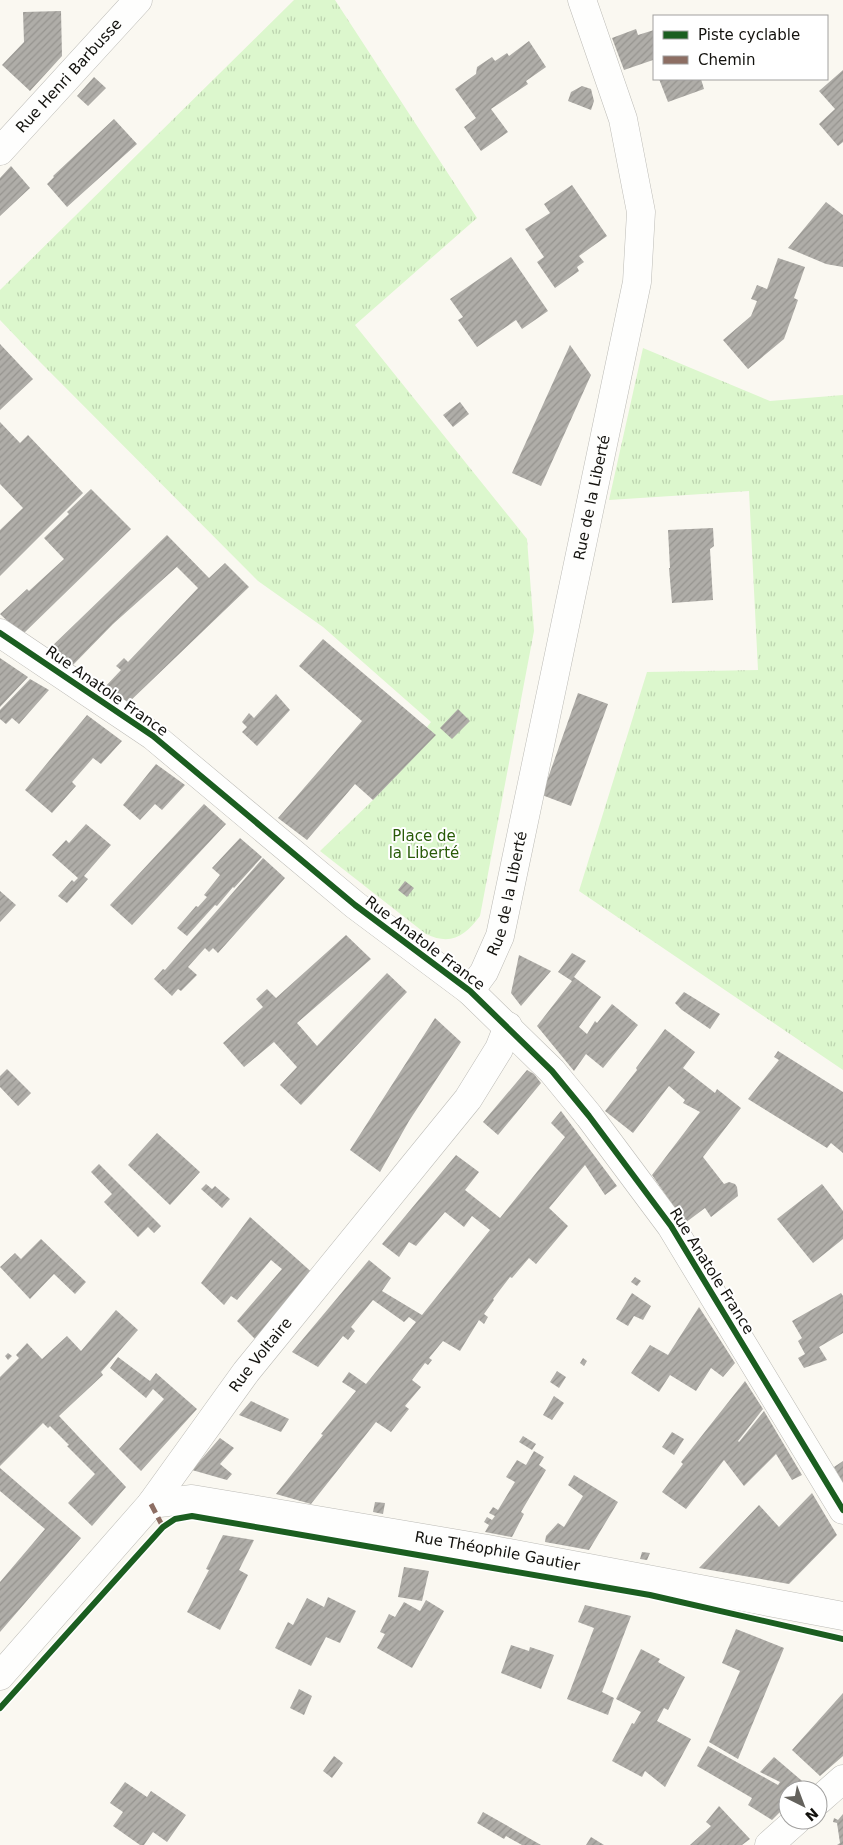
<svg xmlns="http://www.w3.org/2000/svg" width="843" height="1845" font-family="'DejaVu Sans',sans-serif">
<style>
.grass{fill:url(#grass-tufts)}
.building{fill:url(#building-hatch)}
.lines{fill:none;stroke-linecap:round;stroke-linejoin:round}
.street-casing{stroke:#bcbbb6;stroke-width:29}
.secondary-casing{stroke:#bcbbb6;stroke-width:29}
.street{stroke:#fefefd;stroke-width:28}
.secondary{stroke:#fefefd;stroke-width:28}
.quiet{stroke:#8d6e63;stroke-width:5;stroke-dasharray:10 5;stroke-linecap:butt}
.cycleway-casing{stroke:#fff;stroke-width:9}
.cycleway{stroke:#1b5e20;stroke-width:6}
.labels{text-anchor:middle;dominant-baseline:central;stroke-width:4;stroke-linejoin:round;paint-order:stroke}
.street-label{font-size:15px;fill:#13120e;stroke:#fff}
.park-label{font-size:15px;fill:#295b08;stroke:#fff}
</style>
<defs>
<pattern id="grass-tufts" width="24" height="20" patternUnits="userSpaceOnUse" patternTransform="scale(1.25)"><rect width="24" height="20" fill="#dcf7cd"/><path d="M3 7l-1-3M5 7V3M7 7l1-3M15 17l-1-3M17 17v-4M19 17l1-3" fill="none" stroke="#bcd3af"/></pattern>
<pattern id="building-hatch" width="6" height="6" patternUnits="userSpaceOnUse" patternTransform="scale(1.25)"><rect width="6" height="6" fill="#afada8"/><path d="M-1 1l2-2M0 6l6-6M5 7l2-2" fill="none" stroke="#96948f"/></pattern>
</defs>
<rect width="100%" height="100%" fill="#faf8f1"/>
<path class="grass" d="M294 0H335L477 218 355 325 527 539 534 631 480 916C465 936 451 946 426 934L320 851 373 800 435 735 427 727 431 722 323 627 258 581 40 362 0 320V290Z
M643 348 770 401 843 395V1070L579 891 647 672 758 670 749 491 609 500Z"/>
<path class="building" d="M61 11 62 56 30 91 2 65 24 42 23 12Z
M636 29 638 35 654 30V63L653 60 624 70 612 38Z
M529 41 546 67 526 81 528 84 491 109 508 132 481 151 464 127 476 118 455 89 476 74 477 67 492 57 495 61 507 53 509 56Z
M843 70V142L838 146 819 124 835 109 819 91Z
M94 77 106 88 88 106 77 96Z
M659 79H701L704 89 668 102Z
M582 86 591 89 594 101 591 110 568 101 571 92Z
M114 119 137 144 67 207 47 184 54 177 53 176Z
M11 166 30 188 0 216V178Z
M572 185 607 236 579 256 584 262 577 267 579 271 555 288 537 262 544 257 525 229 550 213 544 204Z
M826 202 843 215V267L826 264 788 248Z
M511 257 548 311 522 329 516 320 477 347 458 320 463 317 450 299Z
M778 258 805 267 794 298 798 300 784 339 748 369 723 340 751 316 757 301 751 299 757 285 767 289Z
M0 344 33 379 0 410Z
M570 345 591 375 541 486 512 473Z
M460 402 469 414 453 427 443 415Z
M0 422 20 443 28 435 83 493 0 576V530L23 508 0 484Z
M91 489 131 529 22 635 0 614 27 589 29 591 64 559 44 538 69 514 67 512Z
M713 528 714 546 710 549 713 600 672 603 669 568H670L668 530Z
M167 535 209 578 225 563 249 587 127 704 103 689 121 670 116 666 124 658 128 662 198 588 177 567 179 565 113 624 69 669 47 651Z
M323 639 436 735 373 800 355 784 307 840 278 818 362 721 299 666Z
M0 658 28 677 0 707Z
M30 679 49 690 19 724 12 718 6 724 0 719V710Z
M578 693 608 704 571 806 542 795Z
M276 694 290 710 257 746 242 732 247 727 242 722 249 713 254 718Z
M458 709 470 721 452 739 440 728Z
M87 715 122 741 101 764 93 758 72 782 76 786 52 813 25 790Z
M156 764 185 785 162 810 155 804 140 820 123 805Z
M204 804 226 824 132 925 110 905Z
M86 824 111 845 84 876 88 879 67 903 58 896 72 880 74 882 78 878 52 855 66 840 69 843Z
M240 838 262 857 234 888 233 887 217 906 215 905 187 936 177 928 196 906 198 907 207 897 204 895 220 875 212 868Z
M263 858 285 878 218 953 213 948 209 952 205 948 188 967 197 975 181 991 178 989 172 996 154 979 163 969 165 970Z
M405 881 414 888 407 897 398 890Z
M0 891 16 905 0 922Z
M346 935 371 959 297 1023 317 1046 387 973 407 992 301 1105 280 1085 297 1067 274 1042 244 1067 223 1043 263 1007 256 999 267 989 276 998Z
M572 953 586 961 574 977 601 997 579 1027 587 1034 595 1021 597 1023 612 1004 638 1025 603 1068 586 1054 574 1071 537 1026 572 981 558 972Z
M519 955 551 971 521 1006 511 993Z
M684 992 720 1014 710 1029 682 1010 675 1003Z
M435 1018 461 1042 409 1121 380 1172 350 1150Z
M665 1029 695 1052 683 1068 715 1093 717 1089 741 1108 703 1157 724 1184 729 1182 735 1184 737 1187 738 1196 711 1217 705 1208 685 1223 652 1175 700 1112 683 1103 685 1100 669 1086 633 1133 605 1111 637 1070 636 1068Z
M778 1051 843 1092V1153L831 1143 827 1148 748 1099 779 1060 774 1057Z
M7 1069 31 1093 18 1106 0 1087V1076Z
M527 1070 534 1074 541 1083 498 1135 483 1122Z
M561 1111 617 1186 605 1195 585 1165 549 1208 568 1226 536 1264 529 1258 512 1278 510 1277 493 1299 494 1300 484 1314 488 1317 484 1324 479 1320 460 1351 443 1341 429 1358 432 1360 428 1365 425 1363 412 1380 421 1387 405 1406 409 1409 391 1432 376 1422 311 1504 276 1494 323 1435 321 1434 356 1391 342 1382 349 1372 366 1384 416 1322 409 1317 404 1322 373 1300 351 1327 355 1331 348 1340 343 1336 318 1367 292 1352 369 1260 391 1278 382 1291 422 1315 490 1230 472 1216 464 1227 445 1212 416 1246 409 1242 399 1257 382 1244 456 1155 479 1172 465 1190 500 1218 565 1137 551 1123Z
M157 1133 200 1172 170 1205 128 1165Z
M99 1164 161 1226 154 1233 148 1227 138 1237 104 1202 112 1194 91 1172Z
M206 1184 212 1189 215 1186 230 1199 222 1208 201 1189Z
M822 1184 843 1211V1239L813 1263 777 1219Z
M250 1217 316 1276 258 1342 237 1321 282 1269 271 1260 237 1300 231 1296 224 1305 201 1283Z
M41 1239 86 1282 75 1294 54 1274 30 1299 0 1267 15 1253 21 1259Z
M635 1277 641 1281 637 1286 631 1282Z
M632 1293 651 1306 643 1320 634 1316 628 1326 616 1319Z
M841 1293 843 1296V1333L819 1347 827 1360 804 1368 798 1358 805 1354 798 1341 802 1338 792 1321Z
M699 1307 735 1363 723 1377 711 1368 696 1391 670 1375 659 1392 631 1373 650 1345 668 1355Z
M116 1310 138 1330 101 1372 103 1375 59 1416 126 1487 92 1526 68 1503 95 1474 67 1446 69 1445 50 1426 48 1428 43 1423 0 1466V1377L19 1358 16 1355 27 1343 42 1359 67 1336 81 1351Z
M8 1353 12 1356 8 1360 5 1356Z
M118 1357 150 1381 156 1373 197 1409 141 1471 119 1449 164 1399 153 1389 146 1398 110 1368Z
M583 1358 587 1361 584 1366 580 1363Z
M557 1371 566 1377 559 1388 550 1382Z
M745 1381 763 1409 738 1441 739 1442 764 1411 802 1475 792 1480 776 1454 744 1486 724 1460 686 1509 662 1492 683 1464 681 1462Z
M554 1396 564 1403 552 1420 543 1415Z
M251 1401 289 1419 281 1432 239 1415Z
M672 1432 684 1439 674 1455 662 1447Z
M523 1436 536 1444 532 1450 519 1442Z
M220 1438 234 1448 220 1464 232 1474 227 1480 192 1470Z
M534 1451 544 1457 539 1465 546 1470 521 1512 524 1514 512 1537 485 1532 489 1525 484 1522 487 1517 492 1520 495 1516 489 1513 493 1507 498 1510 515 1482 506 1477 517 1460 526 1465Z
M843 1461V1483L834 1467Z
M0 1468 81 1538 0 1632V1582L45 1529 0 1491Z
M574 1475 618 1502 589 1550 545 1542 546 1536 558 1523 564 1527 583 1496 568 1485Z
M812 1493 837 1535 789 1584 699 1568 759 1505 779 1527Z
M375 1502 385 1503 383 1514 373 1512Z
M223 1535 254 1540 239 1570 248 1575 220 1630 187 1612 209 1570 206 1569Z
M642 1552 650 1553 647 1560 640 1559Z
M404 1567 429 1571 422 1601 398 1597Z
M328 1597 356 1611 340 1643 326 1637 311 1666 275 1648 288 1622 293 1625 307 1598 324 1607Z
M426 1600 444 1611 412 1668 377 1648 385 1634 380 1632 389 1614 395 1617 404 1602 420 1611Z
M585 1605 631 1616 602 1692 614 1698 608 1715 567 1699 594 1628 578 1622Z
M736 1629 784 1648 738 1759 709 1742 740 1671 722 1663Z
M511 1645 529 1651 530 1647 554 1655 541 1689 501 1673Z
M641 1649 660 1659 658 1662 685 1677 668 1710 664 1708 657 1721 691 1739 665 1787 645 1771 642 1777 612 1761 632 1723 634 1724 641 1712 616 1699Z
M299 1689 312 1696 304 1715 290 1708Z
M843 1693V1756L820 1776 792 1750Z
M708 1746 778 1785 780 1782 760 1772 774 1757 808 1786 803 1790H788V1804L772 1820 748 1805 752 1798 697 1766Z
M334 1756 343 1763 332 1778 323 1771Z
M125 1782 147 1797 151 1791 186 1815 167 1842 153 1832 144 1845H140L113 1826 123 1812 110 1803Z
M719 1806 750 1839 742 1845H690L711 1826 706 1822Z
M483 1812 541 1845H522L506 1836 504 1839 477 1823Z
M843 1814V1845H837L840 1843 837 1823 833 1822 834 1818 838 1820Z
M591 1837 604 1845H586Z"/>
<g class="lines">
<g class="street-casing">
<g id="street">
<path d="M0 633 153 736 355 905 470 991 552 1071 589 1116 671 1226 843 1510"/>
<path id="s1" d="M470 991 484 972 500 936 637 282 641 212 623 119 582 0"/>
<path id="s2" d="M151 1504 192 1499 488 1549 843 1616"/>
<path id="s3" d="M0 1676 151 1504 246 1372 468 1099 499 1049 508 1026"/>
<path d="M818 1801 843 1779"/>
<path d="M769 1845 797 1820"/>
</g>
</g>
<g class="secondary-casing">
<g id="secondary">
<path id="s4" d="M0 151 138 0"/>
</g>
</g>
<use href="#street" class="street"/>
<use href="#secondary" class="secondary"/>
<path class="quiet" d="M151 1504 163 1527"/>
<g class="cycleway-casing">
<path id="cycleway" d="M0 633 153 736 355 905 470 991 552 1071 589 1116 671 1226 843 1510
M0 1708 163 1527 175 1519 192 1516 650 1595 843 1639"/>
</g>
<use href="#cycleway" class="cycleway"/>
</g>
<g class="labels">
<g class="street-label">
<text stroke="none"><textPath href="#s4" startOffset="102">Rue Henri Barbusse</textPath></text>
<text stroke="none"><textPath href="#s1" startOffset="511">Rue de la Liberté</textPath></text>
<text transform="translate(107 691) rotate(35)">Rue Anatole France</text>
<text stroke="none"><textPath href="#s1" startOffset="106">Rue de la Liberté</textPath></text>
<text transform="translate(425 943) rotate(37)">Rue Anatole France</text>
<text transform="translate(712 1271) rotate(58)">Rue Anatole France</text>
<text stroke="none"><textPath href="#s3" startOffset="414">Rue Voltaire</textPath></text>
<text stroke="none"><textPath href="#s2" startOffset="351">Rue Théophile Gautier</textPath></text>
</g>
<g class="park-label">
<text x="424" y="836">Place de<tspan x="424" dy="17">la Liberté</tspan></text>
</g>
</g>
<rect x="653" y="15" width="175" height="65" fill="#ffffff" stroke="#a1a09f"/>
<rect x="663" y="31" width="25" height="8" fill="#1b5e20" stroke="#a1a09f"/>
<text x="698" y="40" font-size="15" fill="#13120e">Piste cyclable</text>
<rect x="663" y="56" width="25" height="8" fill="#8d6e63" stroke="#a1a09f"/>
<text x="698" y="65" font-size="15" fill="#13120e">Chemin</text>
<g transform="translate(803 1805) rotate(138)"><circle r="24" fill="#ffffff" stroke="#a1a09f"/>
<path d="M0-4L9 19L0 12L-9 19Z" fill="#64625d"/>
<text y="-8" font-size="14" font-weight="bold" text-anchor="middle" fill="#13120e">N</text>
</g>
</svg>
